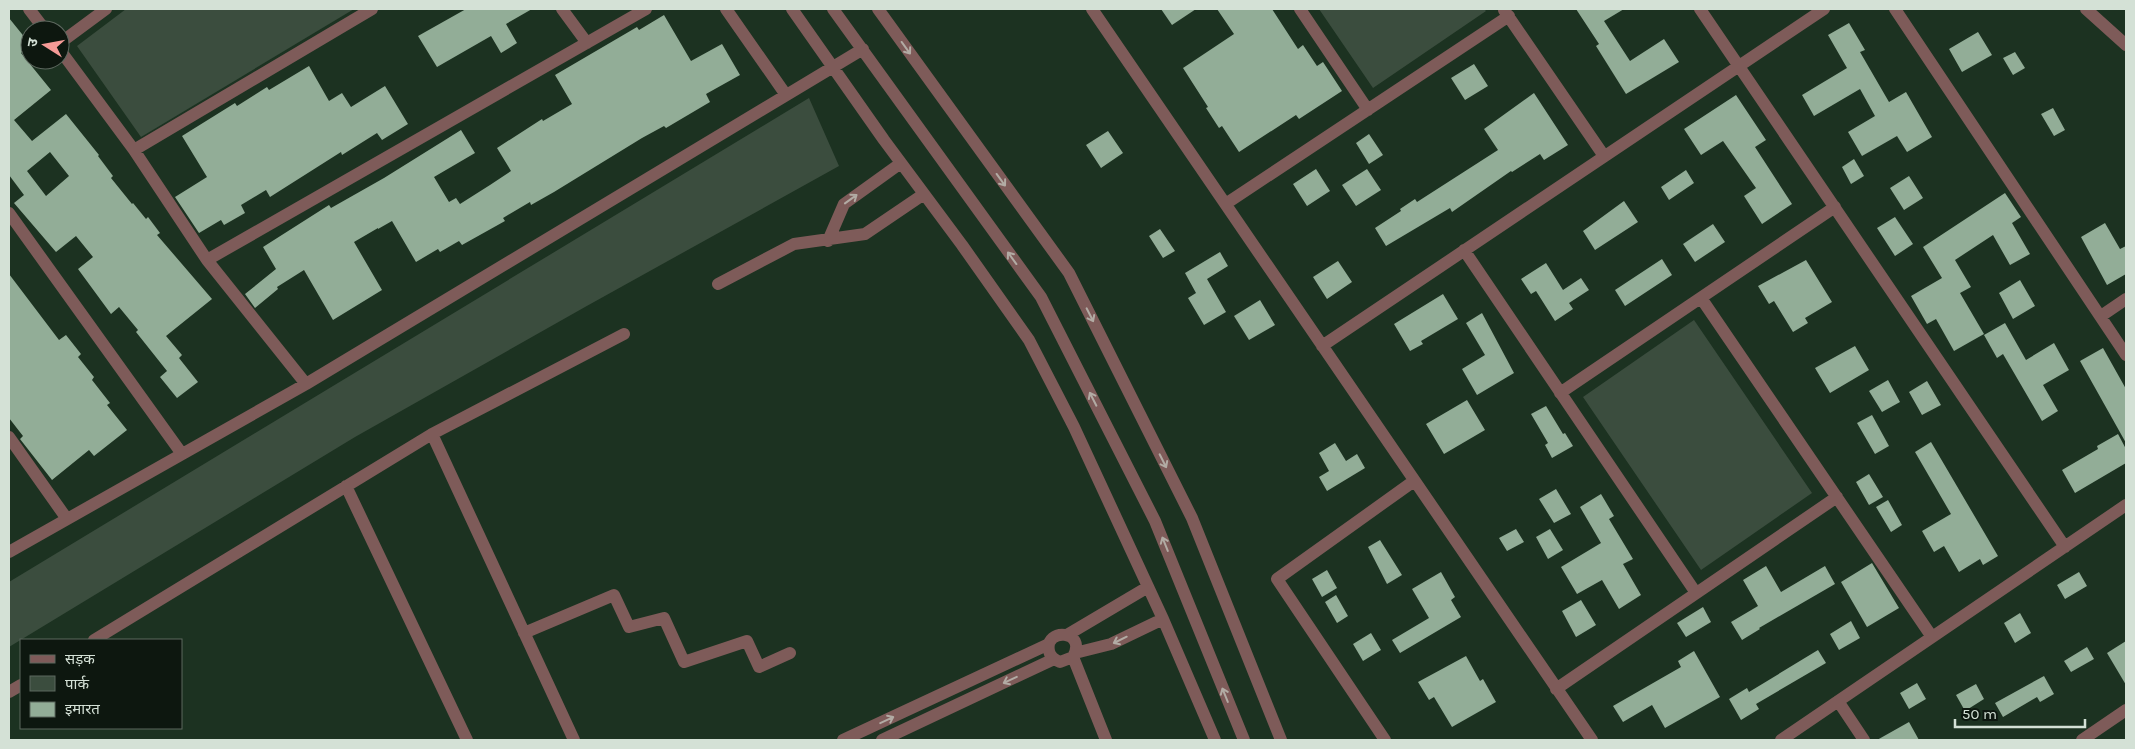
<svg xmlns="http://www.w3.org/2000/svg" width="2135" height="749" font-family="Karla,'Noto Sans Devanagari',sans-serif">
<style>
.green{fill:#3b4d3e}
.building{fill:#92ad97;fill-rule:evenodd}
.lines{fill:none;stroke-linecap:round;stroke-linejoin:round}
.minor{stroke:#7e5b59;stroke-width:12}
.oneway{stroke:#b2aba4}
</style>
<rect width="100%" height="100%" fill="#1c3221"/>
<path class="green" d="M126 9H354L141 137 77 46Z
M1319 9H1484L1486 11 1373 88Z
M809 98 839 166 585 307 355 437 9 647V582Z
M1694 320 1812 493 1701 570 1583 397Z"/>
<path class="building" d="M466 9H532L506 24 517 43 501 53 491 36 437 67 418 36Z
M1161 9H1196L1172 25Z
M1217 9H1272L1298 49 1303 45 1317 66 1323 62 1342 91 1299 119 1296 115 1239 152 1222 126 1219 128 1206 108 1208 107 1183 68 1234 34Z
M1576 9H1624L1604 21 1630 61 1664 39 1679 62 1626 94 1596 46 1599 44Z
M664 15 691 61 722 44 740 75 706 94 710 102 666 128 664 126 642 138 554 192 531 205 530 202 503 218 505 221 462 245 459 241 440 252 438 249 416 262 392 221 378 229V228L354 242 382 290 333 320 304 270 277 287 278 289 255 308 245 294 276 269 263 247 329 205 331 208 384 178 461 130 475 153 434 177 449 202 456 198 460 204 490 185 511 171 497 148 542 119 543 121 572 104 555 75 637 27 639 30Z
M9 18 30 44 21 53 51 90 14 120 32 141 66 114 99 155 98 156 113 176 111 178 132 204 133 203 146 219 148 217 160 233 157 235 212 299 166 336 182 355 179 358 198 382 177 398 160 377 167 371 136 332 138 330 119 307 111 314 78 269 93 257 76 236 56 252 14 203 24 195 9 175ZM50 152 69 176 46 196 27 171Z
M1849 23 1865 50 1860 52 1889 102 1906 92 1932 137 1907 152 1897 136 1862 156 1848 132 1875 116 1860 89 1814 116 1802 95 1847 68 1828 35Z
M1978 32 1992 55 1962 72 1949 49Z
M2015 52 2025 68 2013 75 2003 58Z
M1474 64 1488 86 1465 100 1451 78Z
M309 66 329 101 342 93 351 107 385 86 408 124 382 140 377 133 342 155 341 152 270 197 266 190 241 205 245 213 224 225 221 220 199 233 175 197 207 177 182 136 235 103 237 106 267 87 269 90Z
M1534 93 1568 145 1544 160 1540 154 1512 172 1511 171 1452 212 1450 208 1386 246 1375 228 1401 211 1400 209 1415 199 1417 202 1498 150 1484 129Z
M1736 95 1766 140 1755 147 1792 204 1762 224 1744 196 1756 188 1723 141 1701 155 1684 129Z
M2053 108 2065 130 2054 136 2041 114Z
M1108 131 1123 153 1101 168 1086 145Z
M1369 134 1383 155 1369 164 1356 143Z
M1854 159 1864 176 1851 184 1842 167Z
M1316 169 1330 191 1307 206 1293 184Z
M1367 169 1381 190 1356 206 1342 185Z
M1686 170 1694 183 1669 200 1661 187Z
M1909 176 1923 198 1904 210 1890 188Z
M2005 193 2021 217 2012 223 2030 254 2010 265 1993 235 1955 260 1971 287 1960 293 1984 334 1954 351 1936 319 1927 324 1911 296 1942 278 1923 247Z
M1624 201 1638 222 1595 250 1583 231Z
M1895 217 1913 244 1895 256 1877 228Z
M2105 223 2120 249 2126 246V274L2107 285 2081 237Z
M1713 224 1725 242 1695 262 1683 244Z
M1160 229 1175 251 1163 258 1149 236Z
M1220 252 1228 266 1207 279 1226 312 1204 325 1188 298 1196 293 1185 273Z
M1662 259 1672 275 1625 306 1615 290Z
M1806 260 1832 302 1805 318 1808 323 1793 332 1774 301 1769 304 1758 286Z
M1338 261 1352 282 1327 299 1313 277Z
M1546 263 1563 290 1581 278 1589 290 1569 303 1573 309 1555 321 1536 291 1531 294 1521 279Z
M9 274 59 340 66 335 81 354 78 357 94 377 92 380 110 403 107 405 127 430 94 456 89 450 52 480 20 439 23 436 9 418Z
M2020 280 2035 306 2013 319 1999 293Z
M1443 294 1458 319 1421 341 1423 344 1410 351 1394 324Z
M1260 300 1275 325 1249 340 1234 316Z
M1482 313 1514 373 1477 395 1462 369 1485 355 1466 323Z
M2005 323 2026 360 2054 343 2069 370 2043 385 2058 411 2042 421 2003 354 1997 358 1984 335Z
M1855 346 1869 370 1830 393 1815 368Z
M2103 348 2126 389V443L2080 361Z
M1888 380 1900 402 1882 412 1869 391Z
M1927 381 1941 405 1922 415 1909 392Z
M1467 400 1485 430 1444 454 1426 424Z
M1546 406 1563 434 1565 433 1573 446 1552 458 1545 445 1548 443 1531 414Z
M1872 415 1889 446 1875 454 1857 423Z
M2118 434 2126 449V463L2075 493 2062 470 2098 449 2097 446Z
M1931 442 1998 556 1983 565 1980 559 1959 572 1944 546 1934 552 1922 531 1951 514 1915 452Z
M1335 443 1346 461 1357 454 1365 468 1327 491 1319 477 1329 471 1319 453Z
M1869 474 1883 497 1869 505 1856 482Z
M1556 489 1571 514 1554 523 1539 499Z
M1601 494 1614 516 1609 519 1633 559 1623 564 1641 595 1619 609 1602 580 1577 594 1561 567 1601 543 1580 507Z
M1888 500 1902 525 1891 532 1876 507Z
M1516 529 1524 542 1507 551 1499 538Z
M1550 529 1563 550 1548 559 1536 537Z
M1380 540 1402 575 1387 584 1368 547Z
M1872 563 1899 608 1867 627 1841 582Z
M1766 566 1781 592 1825 566 1835 584 1759 628 1760 629 1742 640 1731 622 1758 606 1743 580Z
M1327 570 1337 588 1322 597 1312 579Z
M1441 572 1455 597 1451 600 1461 617 1400 653 1392 640 1429 618 1412 589Z
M2079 572 2087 586 2065 599 2057 585Z
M1336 595 1348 616 1337 623 1325 602Z
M1581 600 1596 625 1576 637 1562 611Z
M1703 607 1711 622 1686 637 1677 623Z
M2020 613 2031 633 2015 643 2004 623Z
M1851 621 1860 638 1839 650 1830 634Z
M1371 633 1381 650 1363 661 1353 644Z
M2126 641V685L2107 653Z
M2087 647 2094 659 2071 672 2064 661Z
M1818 650 1826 663 1756 704 1759 709 1741 720 1729 699 1747 688 1749 692Z
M1694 651 1720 697 1665 728 1652 705 1623 722 1613 706 1681 667 1678 661Z
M1466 656 1480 681 1483 679 1496 702 1452 727 1434 697 1429 700 1418 682Z
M2044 676 2054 694 2040 702 2037 697 2003 717 1995 703Z
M1917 683 1926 699 1909 709 1900 693Z
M1976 684 1984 699 1965 711 1956 695Z
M1909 722 1919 740H1877Z"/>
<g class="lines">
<path class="minor" d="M29 9 45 30
M562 9 587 43
M726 9 786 95
M792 9 884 140 962 245 1029 340 1074 427 1163 619 1215 740
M833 9 1041 297 1155 521 1244 740
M878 9 1069 273 1192 518 1281 740
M1092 9 1592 740
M1300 9 1368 110
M1700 9 2065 547
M1895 9 2126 355
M2086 9 2126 45
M1504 10 1604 156
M60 43 106 9
M60 50 134 150 207 260 306 384
M134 150 372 9
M1227 203 1509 16
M9 213 182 454
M828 241 844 204 901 163
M1464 250 1696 593
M207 260 646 9
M718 284 794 244 865 234 924 194
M1701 298 1932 637
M2101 316 2126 299
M1322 346 1824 9
M1560 393 1835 207
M432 434 574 740
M9 437 67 519
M346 486 467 740
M9 552 306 384 863 49
M524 633 614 595 629 627 664 618 684 662 747 641 759 667 790 653
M1067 635 1148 587
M94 640 432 434 624 334
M1075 653 1111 644 1163 619
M1073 657 1060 662C1055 660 1050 657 1049 651 1044 627 1088 630 1073 657L1106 740
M1556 689 1837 497
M9 692 21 685
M1838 701 1864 740
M843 740 1049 644
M882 740 1054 659
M1385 740 1277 579 1414 481
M1781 740 2126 505
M2082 740 2126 710"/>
</g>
<defs><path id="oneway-shaft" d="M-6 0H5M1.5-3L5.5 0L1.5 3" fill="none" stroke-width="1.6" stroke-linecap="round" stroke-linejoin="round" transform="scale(1.25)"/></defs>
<g class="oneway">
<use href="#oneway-shaft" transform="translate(906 48) rotate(54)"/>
<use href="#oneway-shaft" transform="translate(1001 180) rotate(54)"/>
<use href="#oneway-shaft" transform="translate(851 199) rotate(-36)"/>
<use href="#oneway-shaft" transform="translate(1012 258) rotate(-126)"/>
<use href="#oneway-shaft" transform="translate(1090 315) rotate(63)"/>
<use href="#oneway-shaft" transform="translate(1093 399) rotate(-117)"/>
<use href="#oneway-shaft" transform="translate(1163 461) rotate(63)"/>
<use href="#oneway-shaft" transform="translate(1165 544) rotate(-112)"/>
<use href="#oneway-shaft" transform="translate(1120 640) rotate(154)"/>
<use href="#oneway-shaft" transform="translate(1010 680) rotate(155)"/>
<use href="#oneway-shaft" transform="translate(1225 695) rotate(-112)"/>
<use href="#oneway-shaft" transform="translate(887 720) rotate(-25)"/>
</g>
<rect width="2135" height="749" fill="none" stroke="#d4e1d6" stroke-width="20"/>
<rect x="20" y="639" width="162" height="90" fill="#0d170f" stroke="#5d685f"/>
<rect x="30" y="655" width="25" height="8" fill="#7e5b59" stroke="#5d685f"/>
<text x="65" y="664" font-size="15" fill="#d4e1d6">सड़क</text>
<rect x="30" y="676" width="25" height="15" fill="#3b4d3e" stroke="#5d685f"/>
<text x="65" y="689" font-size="15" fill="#d4e1d6">पार्क</text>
<rect x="30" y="702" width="25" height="15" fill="#92ad97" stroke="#5d685f"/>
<text x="65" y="714" font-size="15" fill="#d4e1d6">इमारत</text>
<g transform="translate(45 45) rotate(281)"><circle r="24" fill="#0d170f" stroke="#5d685f"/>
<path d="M0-4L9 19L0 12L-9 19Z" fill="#f59b97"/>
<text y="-8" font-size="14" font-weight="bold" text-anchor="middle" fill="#d4e1d6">उ</text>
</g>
<path d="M1955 719v8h130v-8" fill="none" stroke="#d4e1d6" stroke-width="2.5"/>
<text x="1962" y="719" font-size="15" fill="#d4e1d6" stroke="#0d170f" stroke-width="4" paint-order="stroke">50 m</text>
</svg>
